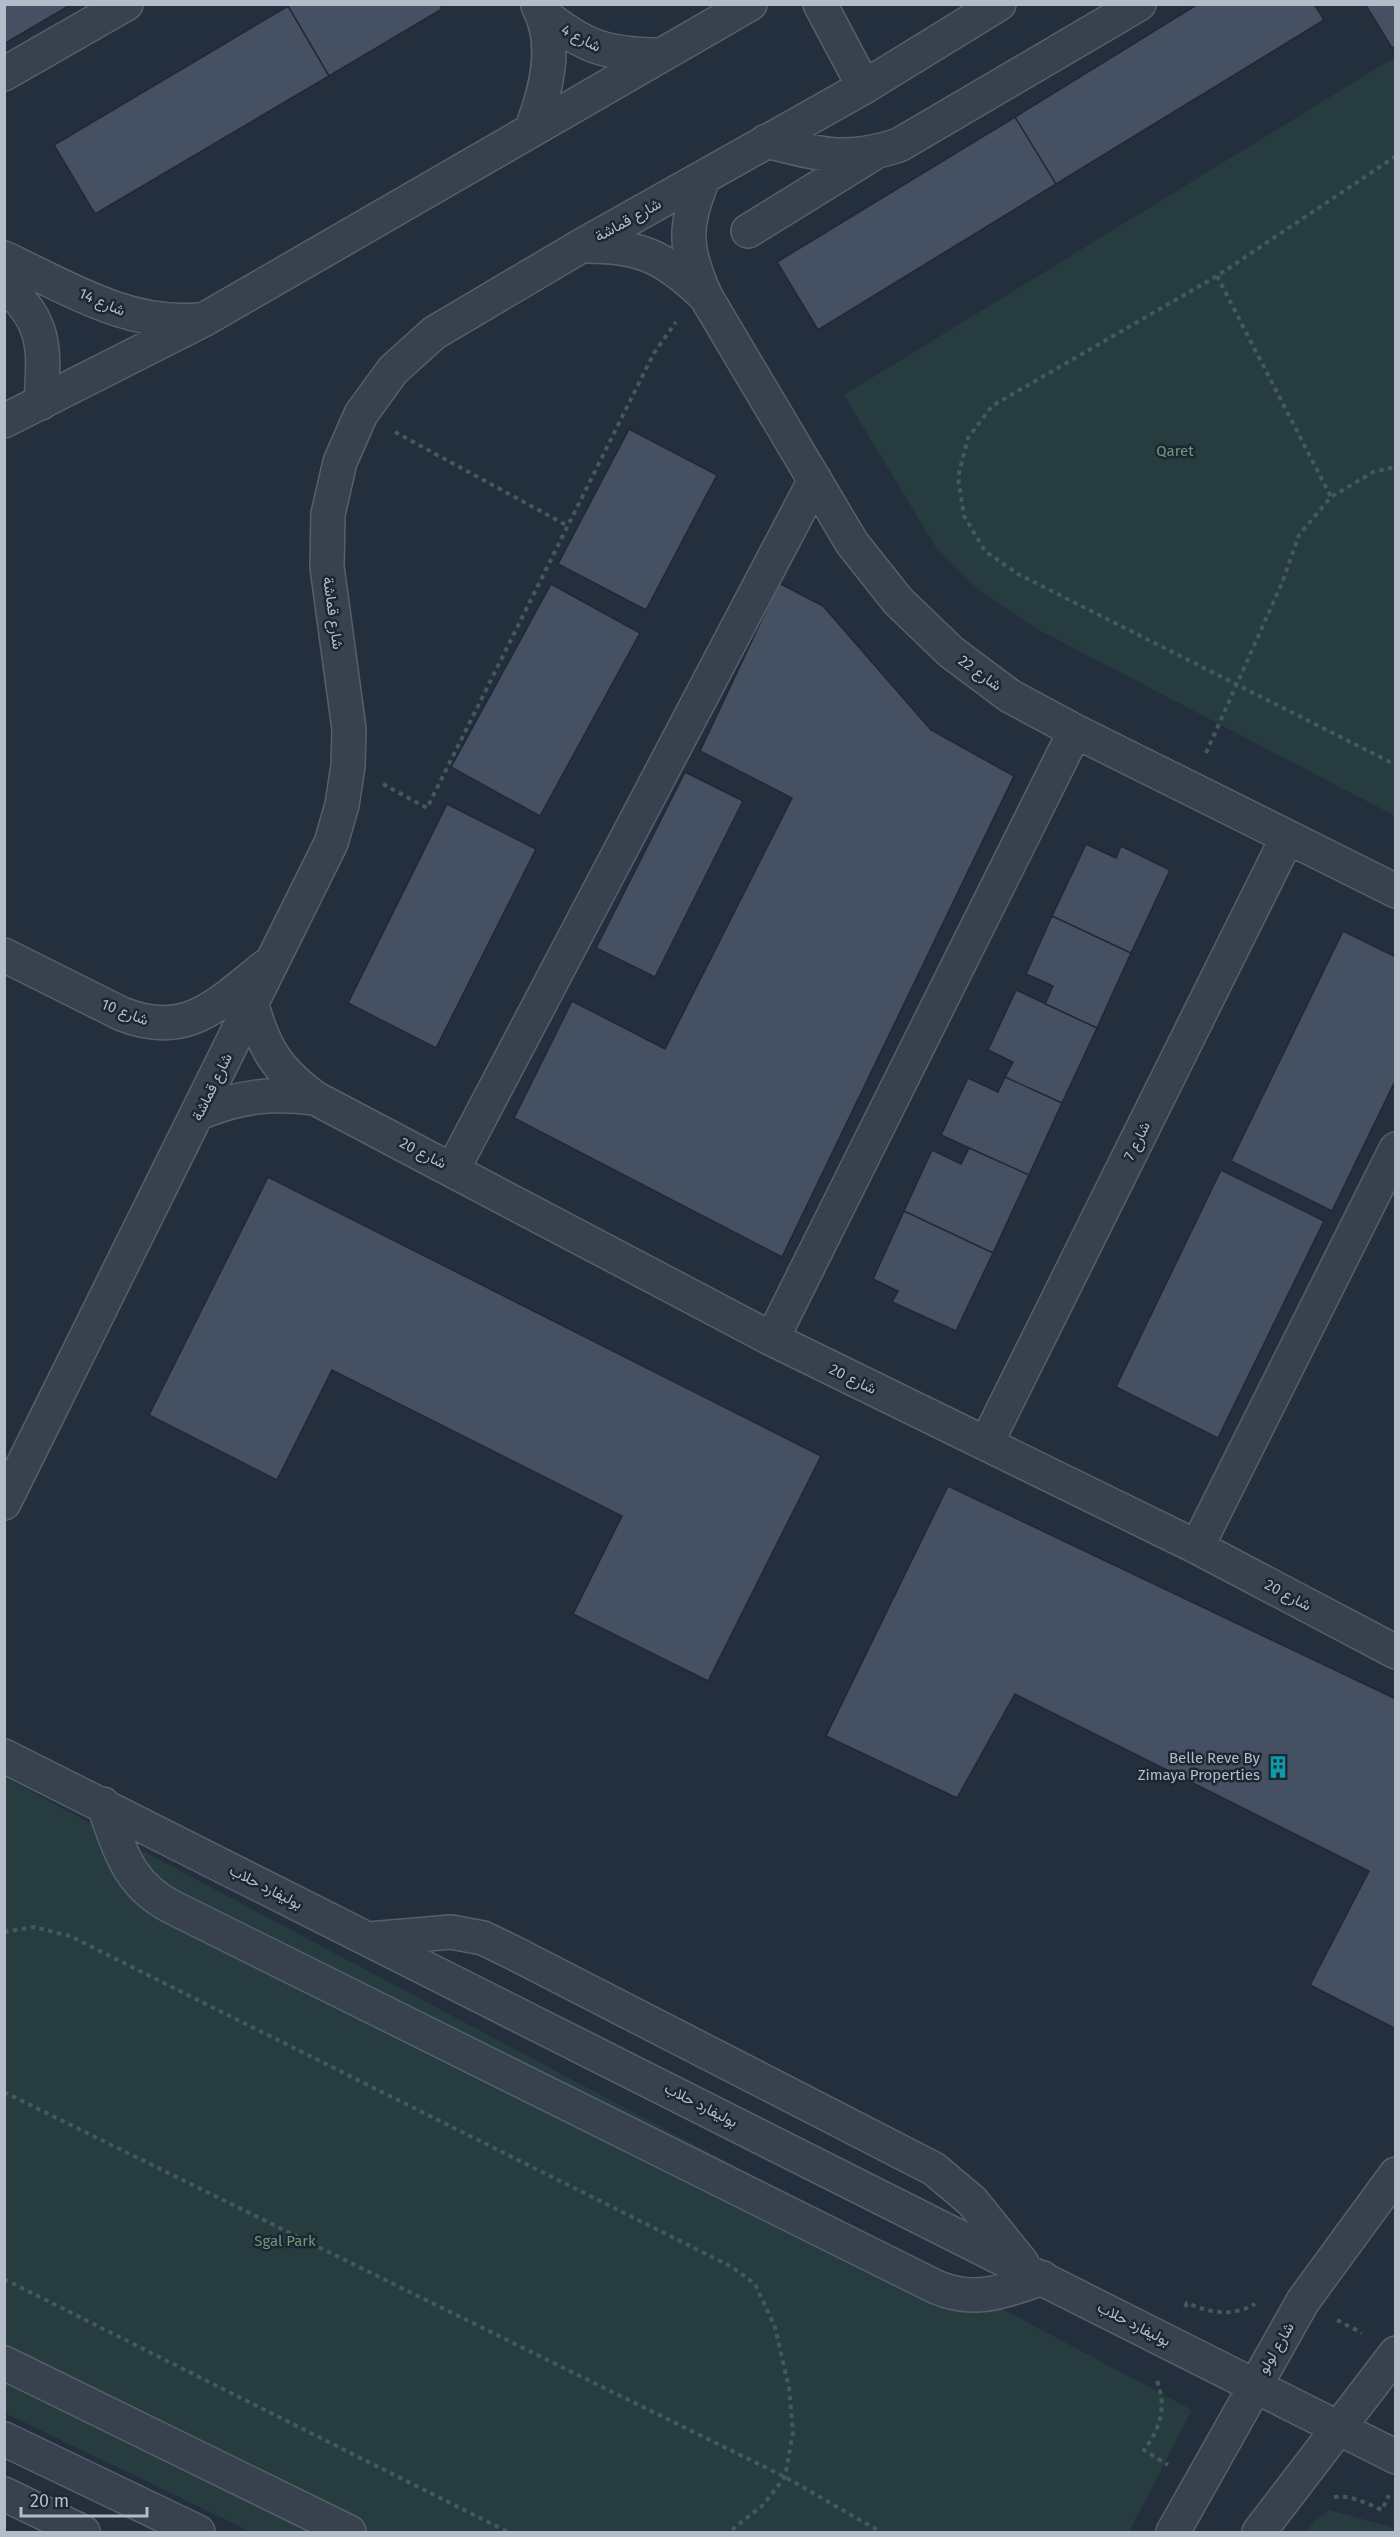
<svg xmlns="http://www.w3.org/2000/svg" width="1400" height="2537" font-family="'Fira Sans',Vazirmatn,sans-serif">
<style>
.green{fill:#263c3f}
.building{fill:#455162;stroke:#1f2835;stroke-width:1.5}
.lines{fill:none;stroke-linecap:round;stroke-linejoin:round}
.minor-casing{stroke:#565f6c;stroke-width:36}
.path{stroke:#44595c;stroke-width:4;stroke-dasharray:4.5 4.5;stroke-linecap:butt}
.minor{stroke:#38414e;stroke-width:33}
.labels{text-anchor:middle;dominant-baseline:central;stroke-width:5;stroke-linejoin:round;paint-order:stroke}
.street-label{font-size:15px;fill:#b4bcc9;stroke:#1d2633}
.park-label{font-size:15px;fill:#6b9a76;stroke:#1d2633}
.poi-label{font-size:15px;fill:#b4bcc9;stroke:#1d2633;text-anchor:end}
</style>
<rect width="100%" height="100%" fill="#242f3e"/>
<path class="green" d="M1395 57V816L1039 630 979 590 935 546 844 395Z
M4 1777 1192 2410 1129 2532H251L5 2413Z
M1329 2510 1395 2528V2532H1305L1314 2521Z"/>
<path class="building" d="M4 4H72L4 44Z
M291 4H439L442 9 329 76 288 6Z
M1198 4H1314L1324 20 1056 184 1015 117Z
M1365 4H1396V46L1392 48Z
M288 6 329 76 95 214 54 145Z
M1015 117 1056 184 818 330 777 262Z
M629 429 717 475 646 610 558 564Z
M779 583 823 606 931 730 1014 776 782 1257 514 1118 572 1001 665 1049 792 798 700 751Z
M551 584 640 633 540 816 451 767Z
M685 772 743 801 655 977 596 948Z
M447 804 536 849 436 1048 348 1003Z
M1086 844 1116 858 1121 846 1170 870 1131 953 1052 916Z
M1052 916 1131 953 1097 1028 1045 1004 1053 986 1026 974Z
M1343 931 1396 957V1079L1332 1211 1231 1161Z
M1016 990 1097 1028 1062 1103 1005 1077 1013 1062 988 1050Z
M1005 1077 1062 1103 1029 1175 941 1135 968 1078 998 1092Z
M969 1148 1029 1175 993 1253 904 1211 932 1150 961 1164Z
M1221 1170 1324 1221 1218 1438 1116 1387Z
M268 1177 821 1456 708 1681 573 1614 622 1516 332 1370 277 1480 149 1415Z
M904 1211 993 1253 956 1331 892 1302 898 1291 873 1279Z
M948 1486 1396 1699V2029L1310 1985 1369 1871 1015 1694 957 1798 826 1736Z"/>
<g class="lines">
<g class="minor-casing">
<path id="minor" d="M820 4 864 87
M541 12C583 47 607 55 662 55
M4 74 126 4
M531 130C546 92 559 44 538 6
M766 141C820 154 845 163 899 145L1139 4
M704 177C683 226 684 249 706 297L852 543 898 601 951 652 1010 696 1075 731 1396 891
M748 231 871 155
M581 246C637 245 662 255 703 294
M4 258C66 287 127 326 198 320
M4 285C48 322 44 350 41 403
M4 421 205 319 750 4
M4 955 122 1014C187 1040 218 1004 266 966
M252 1005C264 1049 278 1071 315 1098L772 1339 1197 1547 1396 1652
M199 1113C240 1096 271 1093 315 1098
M453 1169 815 480
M772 1339 1075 731
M986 1444 1287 838
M4 1503 331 843 342 805 348 766 349 729 327 567 328 514 340 462 361 414 393 370 434 333 581 246 864 87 999 4
M1197 1547 1396 1149
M4 1756 1396 2457
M103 1804C120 1849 127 1884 172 1907L936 2287C976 2304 1004 2291 1043 2278
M369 1939 451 1932 483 1938 512 1952 934 2169 972 2201 1022 2263
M4 2363 349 2532
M4 2439 198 2532
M4 2494 83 2532
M1173 2532 1303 2301 1396 2174
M1259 2532 1396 2353"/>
</g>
<path class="path" d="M1396 156 1217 276 992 406 968 438 958 477 964 516 985 551 1018 574 1396 765
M1217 276 1331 497
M395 432 568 526
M1206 753 1282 583 1299 535 1331 497 1373 472 1396 467
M383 784 427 808 654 353 676 322
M4 1932 34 1927 70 1936 732 2267 755 2284 775 2327 789 2388 793 2432 785 2477 763 2505 729 2532
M4 2092 785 2477 881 2532
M4 2279 508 2532
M1185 2307 1187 2303C1211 2313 1232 2317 1255 2304
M1337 2320 1362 2333
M1157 2381C1167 2407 1160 2429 1144 2450L1168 2465
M1334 2497C1351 2495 1366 2503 1382 2510L1389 2495"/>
<use href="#minor" class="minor"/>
</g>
<defs>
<g id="building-bare" transform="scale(1.8)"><path d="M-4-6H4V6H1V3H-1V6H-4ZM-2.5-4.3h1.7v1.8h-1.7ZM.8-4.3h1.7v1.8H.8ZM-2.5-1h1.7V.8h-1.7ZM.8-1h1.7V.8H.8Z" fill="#0f9aa8" stroke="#1d2633" stroke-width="2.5" paint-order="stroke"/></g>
</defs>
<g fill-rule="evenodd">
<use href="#building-bare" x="1278" y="1767"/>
</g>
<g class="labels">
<g class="street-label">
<text transform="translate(581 38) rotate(27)">شارع 4</text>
<text transform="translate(628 220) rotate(-29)">شارع قماشة</text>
<text transform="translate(102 302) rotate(23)">شارع 14</text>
<text transform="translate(333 613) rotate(82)">شارع قماشة</text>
<text transform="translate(980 673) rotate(36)">شارع 22</text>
<text transform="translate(125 1012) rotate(21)">شارع 10</text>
<text transform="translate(212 1087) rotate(-64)">شارع قماشة</text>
<text transform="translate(1137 1141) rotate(-64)">شارع 7</text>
<text transform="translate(423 1153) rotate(27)">شارع 20</text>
<text transform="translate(853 1379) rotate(26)">شارع 20</text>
<text transform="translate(1288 1595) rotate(28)">شارع 20</text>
<text transform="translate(266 1887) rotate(27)">بوليفارد حلاب</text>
<text transform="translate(701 2105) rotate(27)">بوليفارد حلاب</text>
<text transform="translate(1134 2324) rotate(27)">بوليفارد حلاب</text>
<text transform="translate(1276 2348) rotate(-60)">شارع لولو</text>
</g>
<g class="park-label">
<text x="1175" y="451">Qaret</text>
<text x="285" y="2241">Sgal Park</text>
</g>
<g class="poi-label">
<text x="1260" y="1758">Belle Reve By<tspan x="1260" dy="17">Zimaya Properties</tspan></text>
</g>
</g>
<rect width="1400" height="2537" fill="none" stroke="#b4bcc9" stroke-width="12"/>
<path d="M21 2507v9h126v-9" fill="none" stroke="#b4bcc9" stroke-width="3"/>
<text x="30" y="2507" font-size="18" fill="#b4bcc9" stroke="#1d2633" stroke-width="4.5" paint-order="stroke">20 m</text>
</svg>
